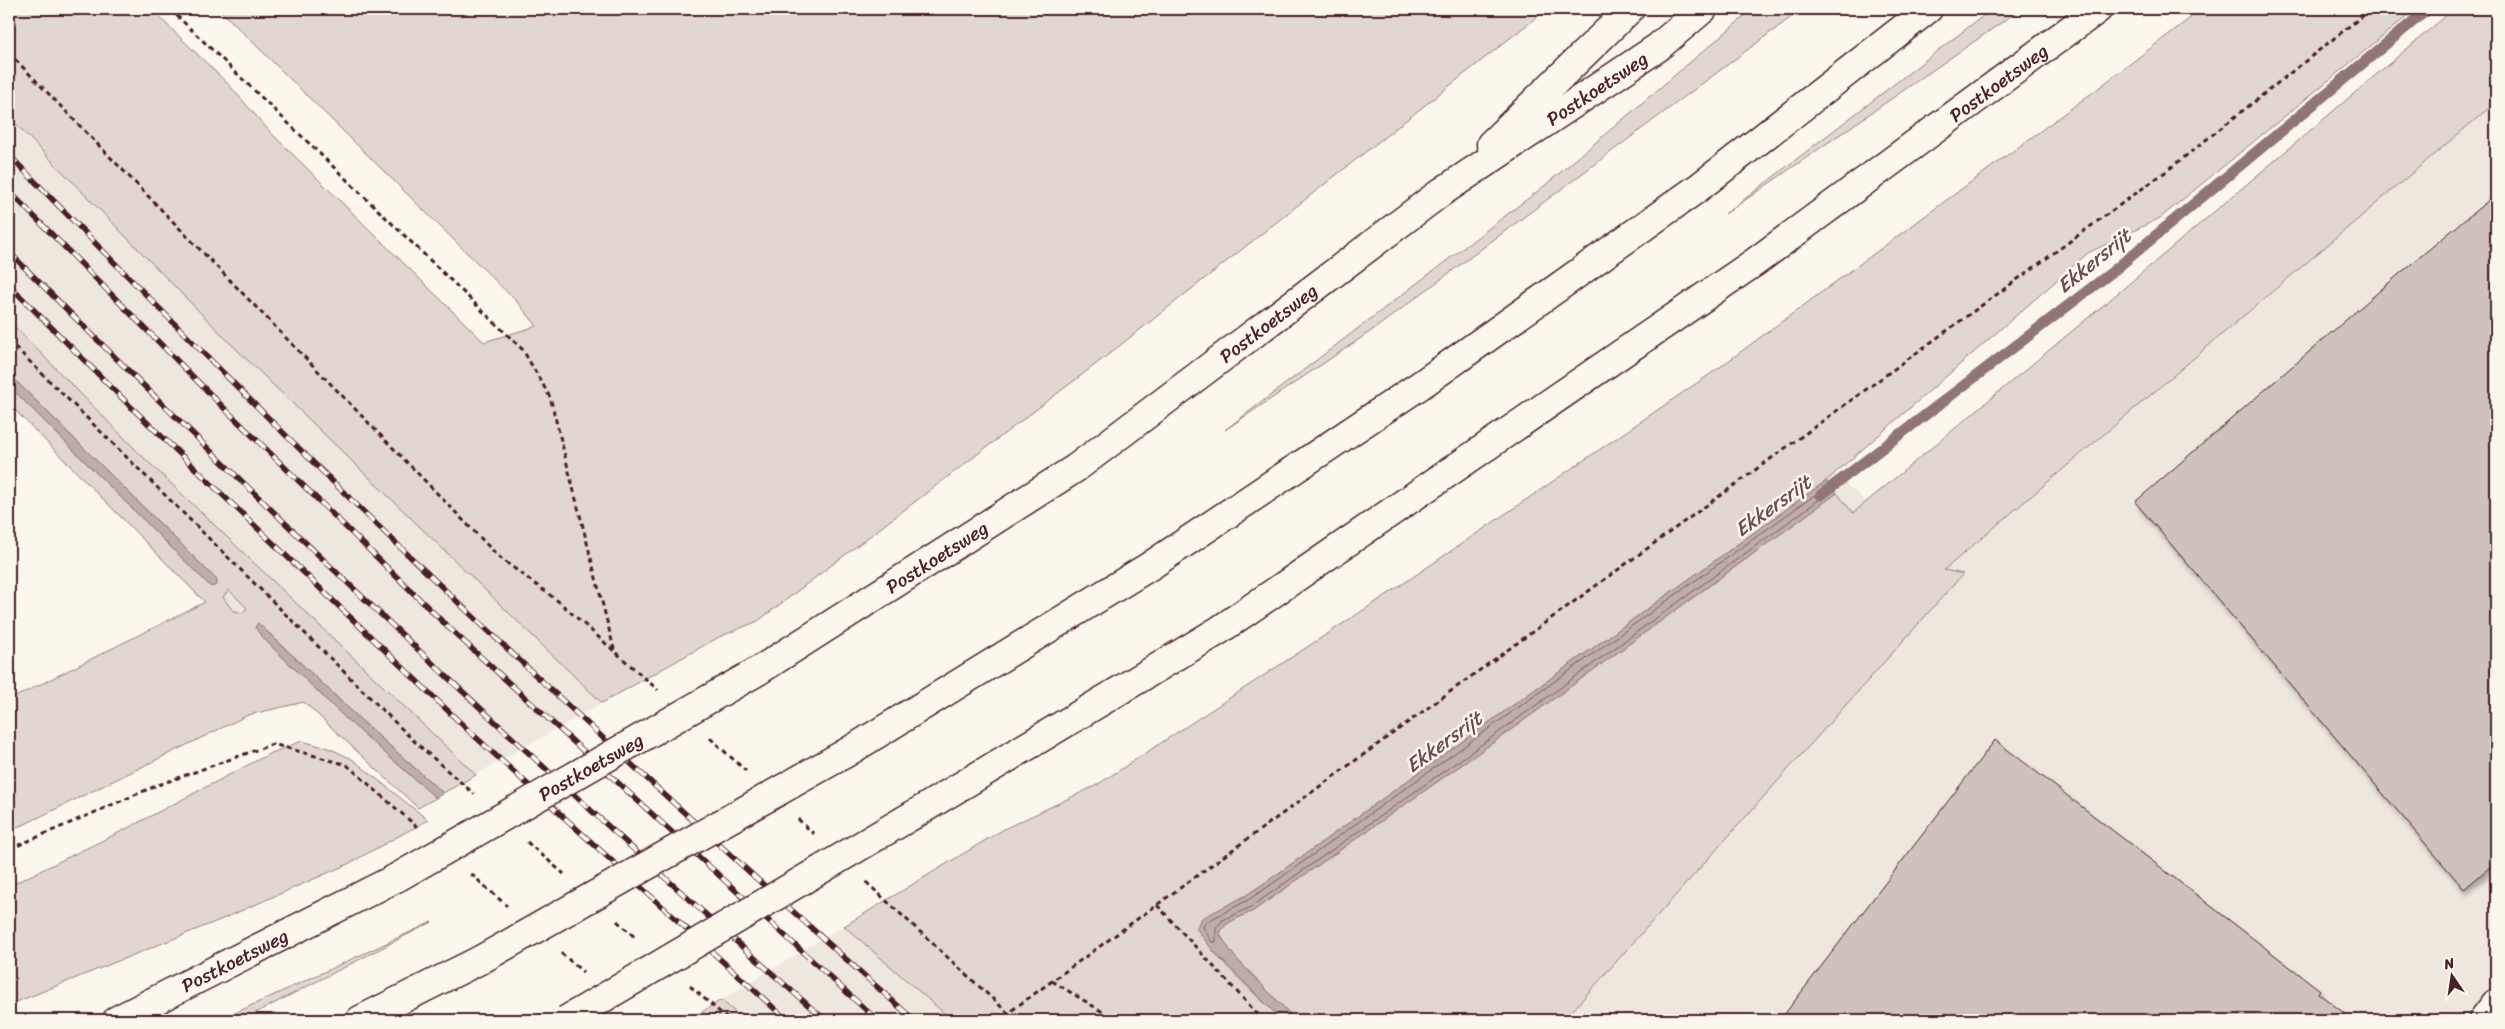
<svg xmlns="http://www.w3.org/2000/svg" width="2505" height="1029" font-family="Sriracha,sans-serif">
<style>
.built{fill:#eee7de}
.green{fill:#e2d7d0;stroke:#967b7e;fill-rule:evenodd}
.water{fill:#bfadaa;stroke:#907477}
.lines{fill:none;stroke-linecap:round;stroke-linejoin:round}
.shore{stroke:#79585e;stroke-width:1}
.stream{stroke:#907477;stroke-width:11}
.building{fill:#cfc2bc;stroke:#4a1f2b;filter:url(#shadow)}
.street-casing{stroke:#4a1f2b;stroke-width:31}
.highway-casing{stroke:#4a1f2b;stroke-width:31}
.path{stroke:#4a1f2b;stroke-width:3;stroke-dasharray:5 4;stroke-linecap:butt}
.street{stroke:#fbf7ec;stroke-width:28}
.highway{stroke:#fbf7ec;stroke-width:28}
.rail-casing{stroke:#4a1f2b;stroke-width:5.5}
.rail{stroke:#fbf7ec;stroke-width:4;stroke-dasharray:11;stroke-linecap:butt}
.highway-bridge-casing{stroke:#4a1f2b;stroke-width:31;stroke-linecap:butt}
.highway-bridge{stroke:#fbf7ec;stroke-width:28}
.labels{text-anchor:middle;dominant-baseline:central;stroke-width:5;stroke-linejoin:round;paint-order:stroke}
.street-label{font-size:19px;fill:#4a1f2b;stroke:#fbf7ec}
.water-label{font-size:20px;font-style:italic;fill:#6d4a51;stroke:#fbf7ec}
</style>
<defs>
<filter id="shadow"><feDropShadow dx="3" dy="5.5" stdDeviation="2.5" flood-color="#0004"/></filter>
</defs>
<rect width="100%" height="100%" fill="#fbf7ec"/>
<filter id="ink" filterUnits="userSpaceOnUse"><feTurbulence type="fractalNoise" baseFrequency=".02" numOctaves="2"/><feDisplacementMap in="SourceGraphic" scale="10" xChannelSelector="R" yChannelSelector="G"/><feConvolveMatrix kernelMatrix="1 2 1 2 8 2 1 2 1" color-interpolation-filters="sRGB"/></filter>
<g filter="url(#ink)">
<path class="built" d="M9 73 623 691 418 808 269 669 9 404Z
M2496 102V1020H688L1004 829 1097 785 1391 592 1716 370 1944 570Z"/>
<path class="green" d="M9 9H151L230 86 271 133 484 342 537 326 518 303 219 9H1547L1104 358 758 621 719 637 602 703 230 343 9 117Z
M1753 9H1802L1377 327 1225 430 1543 187Z
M1992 9H2021L1725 214Z
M2202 9H2416L2160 218 2088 253 1826 481 1269 880 1245 896 1202 919 1198 923C1202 950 1261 998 1282 1020H952L844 926 1004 829 1097 785 1391 592 1716 370 2096 90Z
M2454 9H2496V102L1944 570 1963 574 1564 1020H1296L1234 956 1220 935C1222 922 1242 917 1253 911L1494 742 1837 493 1853 513 2124 288Z
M9 321 139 453 476 775 443 793 362 721 269 633 255 627 263 638 342 715 436 798 418 808 304 702 248 715 23 825 9 829V700L205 602 9 404V386L211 587 217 580 9 374ZM229 590 247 608 242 613 232 610 223 597Z
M302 741 331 749 352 759 428 820 346 865 220 920 9 1005V886L124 830 269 754Z
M432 922 242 1020H220Z
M721 1000 744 1020H689Z"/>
<path class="water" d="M9 374 217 580V585L211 587 9 386Z
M1826 481 1837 493 1494 742 1253 911C1242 917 1221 922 1220 935L1234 956 1296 1020H1282L1214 952 1196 928 1202 918 1245 896 1269 880Z
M258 623 362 721 443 793 436 798 342 715 263 638 255 627Z"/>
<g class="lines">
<path class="shore" d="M1825 488 1828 491 1827 494 1491 738 1251 907 1223 920 1216 928V942H1212L1203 927 1206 922 1248 900 1272 884Z"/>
<path class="stream" d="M1821 495 2112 272 2428 9"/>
</g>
<path class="building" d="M2496 194V862L2464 889 2135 502 2398 275Z
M1995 740 2320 990 2318 993 2353 1020H1780Z"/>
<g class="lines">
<g class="street-casing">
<path id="street" d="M2483 1020 2496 1003"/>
</g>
<g class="highway-casing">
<g id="highway">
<path d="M1491 144 1630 9"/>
<path id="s1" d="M758 671 1076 468 1440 193 1657 48 1703 9"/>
<path d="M846 753 1150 566 1422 384 1698 188 1928 9"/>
<path id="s2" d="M913 815 1218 631 1755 262 2098 9"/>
<path id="s3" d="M117 1020 398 877"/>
<path d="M360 1020 482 959"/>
</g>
</g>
<path class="path" d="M170 9 523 350 550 397 614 649
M9 53 499 557 558 601 658 690
M9 341 414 741 474 794
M710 738 746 771
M798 819 814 834
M527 842 564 874
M9 846 19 845 158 785 273 744 347 765 417 827
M471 874 507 906
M866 882 1008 1013 2168 170 2371 9
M1157 905 1263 1020
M617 921 637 939
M561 953 583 972
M1052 981 1116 1020
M690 986 729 1020"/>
<use href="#street" class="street"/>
<use href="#highway" class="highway"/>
<g class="rail-casing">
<path id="rail" d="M9 155C138 287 267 419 400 547 568 708 740 865 914 1020
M9 191 224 408 447 626 877 1020
M9 252C273 516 544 774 825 1020
M9 285 131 407 469 731 787 1020"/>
</g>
<use href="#rail" class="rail"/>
<g class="highway-bridge-casing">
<g id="highway-bridge">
<path id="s4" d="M398 877 758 671"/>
<path d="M482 959 846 753"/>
<path d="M566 1020 913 815"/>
</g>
</g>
<use href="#highway-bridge" class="highway-bridge"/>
</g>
</g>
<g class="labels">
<g class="street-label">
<text stroke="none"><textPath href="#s2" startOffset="1310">Postkoetsweg</textPath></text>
<text stroke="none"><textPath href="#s1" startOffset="1022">Postkoetsweg</textPath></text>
<text stroke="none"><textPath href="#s1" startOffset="618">Postkoetsweg</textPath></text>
<text stroke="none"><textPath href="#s1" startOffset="212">Postkoetsweg</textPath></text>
<text stroke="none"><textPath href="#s4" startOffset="222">Postkoetsweg</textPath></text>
<text stroke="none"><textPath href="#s3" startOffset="132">Postkoetsweg</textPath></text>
</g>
<g class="water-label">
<text transform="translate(2094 261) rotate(-39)">Ekkersrijt</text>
<text transform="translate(1773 506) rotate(-36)">Ekkersrijt</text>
<text transform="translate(1444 742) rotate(-36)">Ekkersrijt</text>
</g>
</g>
<rect width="2505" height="1029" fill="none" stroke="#fbf7ec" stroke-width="30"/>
<rect x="15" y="15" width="2475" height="999" fill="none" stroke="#4a1f2b" stroke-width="2" filter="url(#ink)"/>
<g transform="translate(2452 976) rotate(347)" stroke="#fbf7ec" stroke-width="4" paint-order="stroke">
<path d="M0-4L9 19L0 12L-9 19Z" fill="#4a1f2b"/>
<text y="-8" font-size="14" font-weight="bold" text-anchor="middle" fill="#4a1f2b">N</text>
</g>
</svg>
